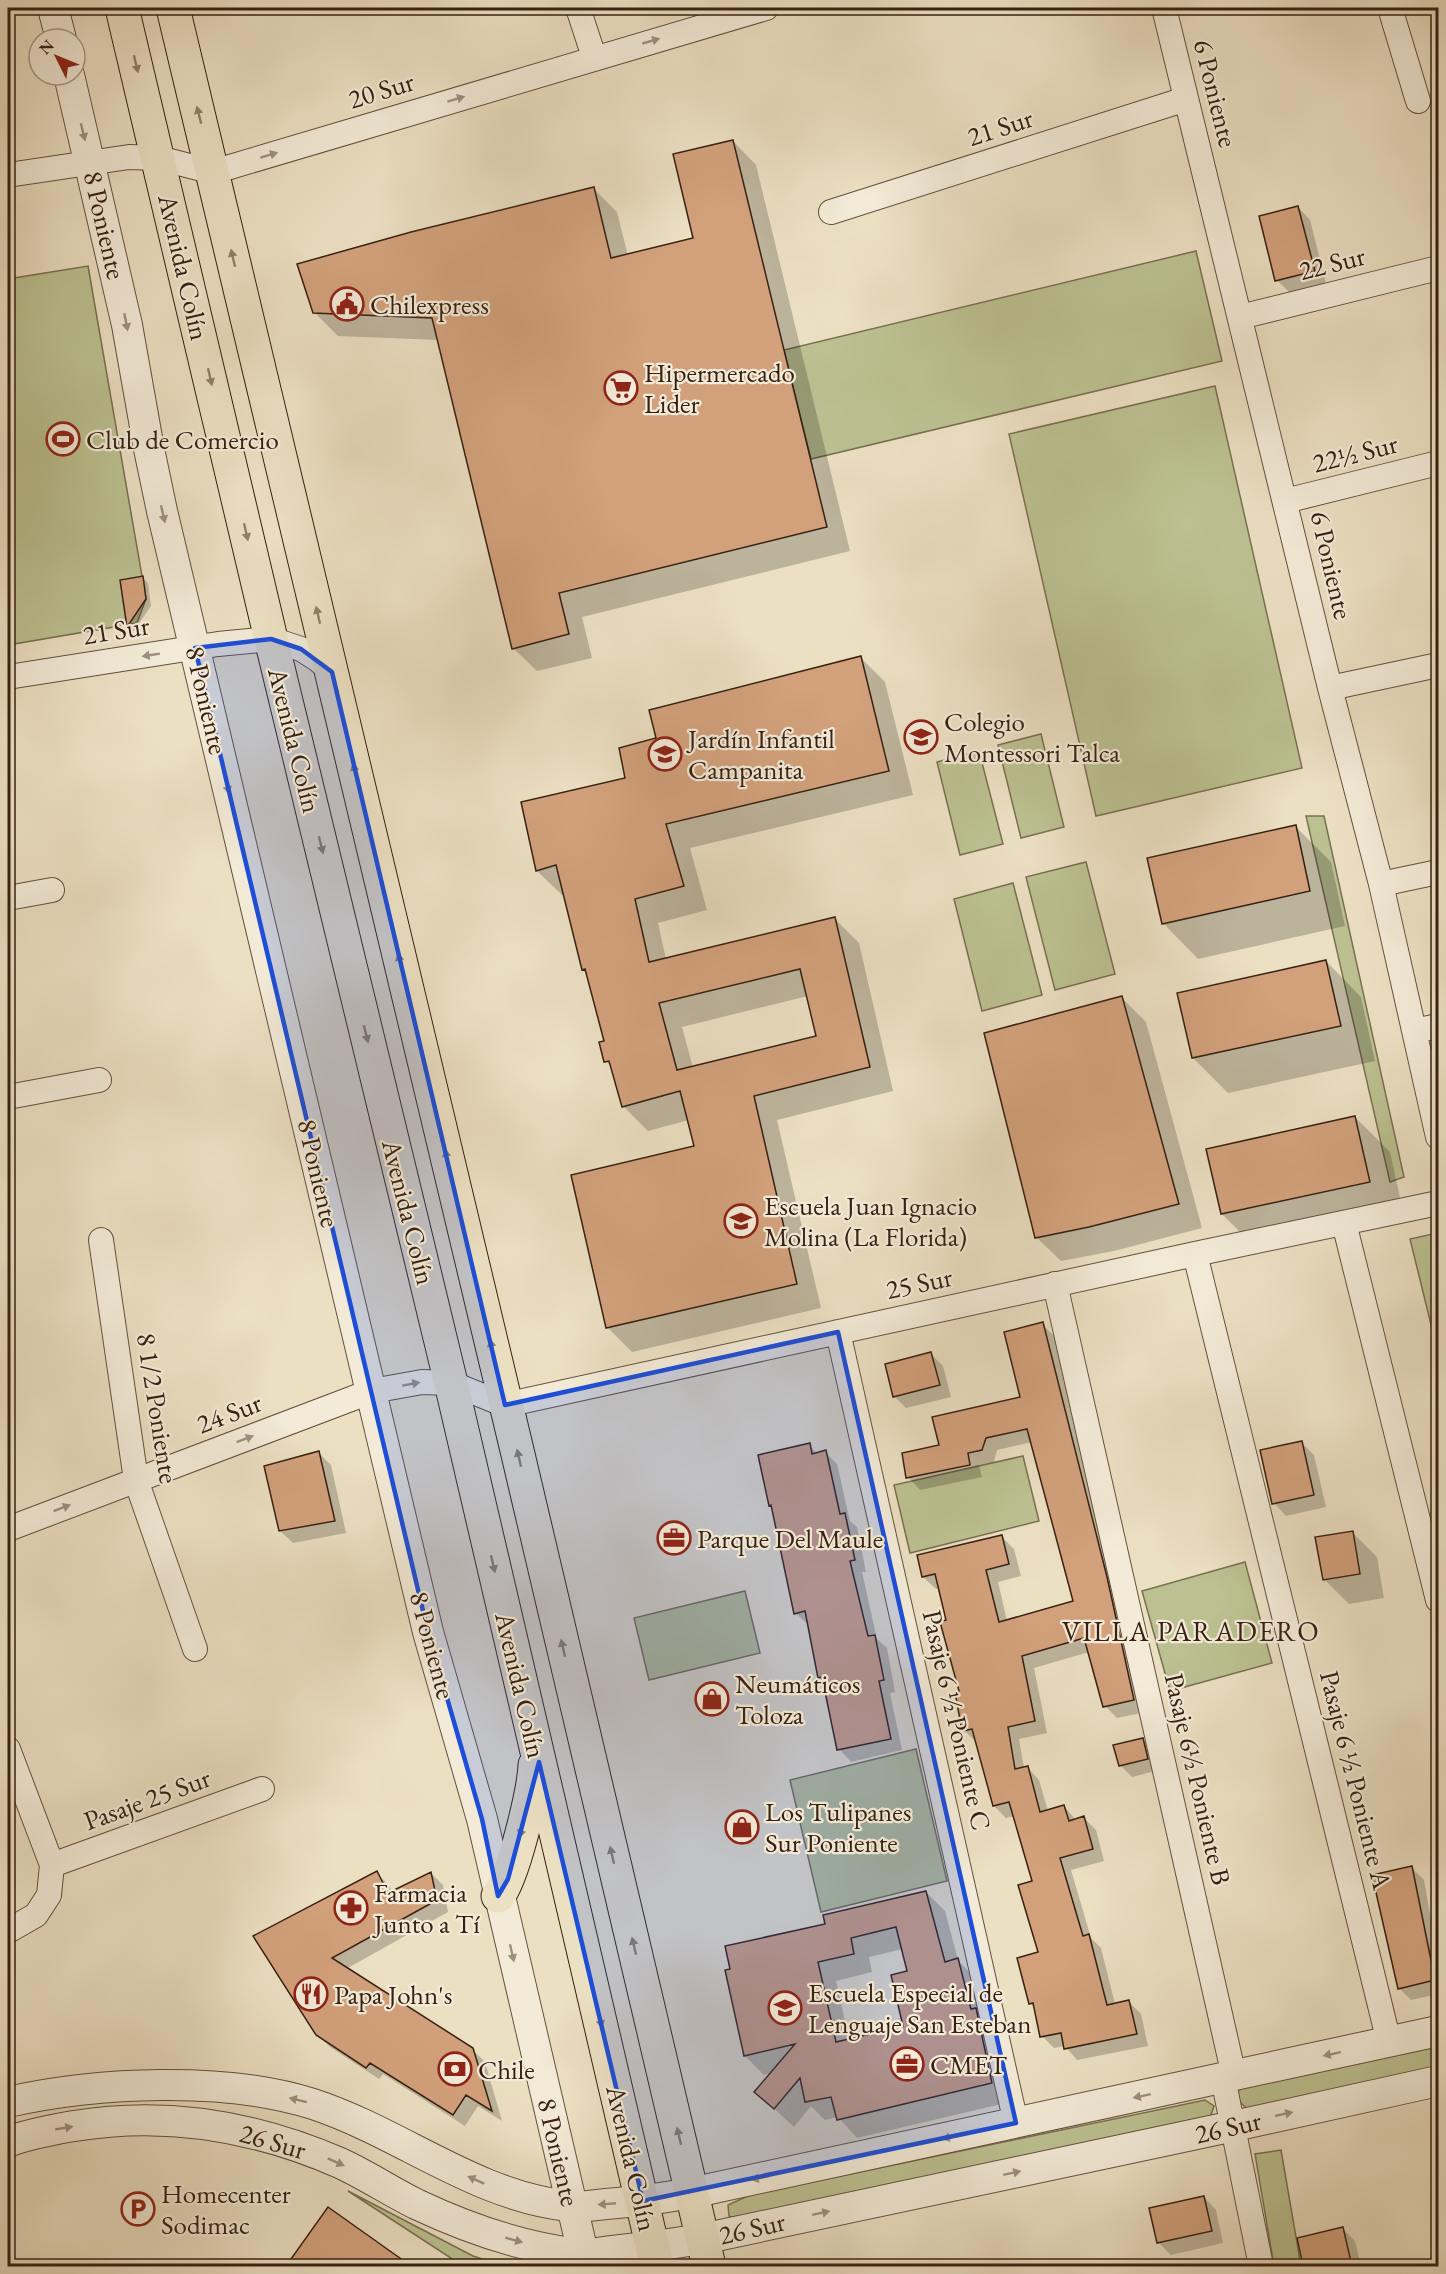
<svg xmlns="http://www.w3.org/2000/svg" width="1446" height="2274" font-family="'EB Garamond',serif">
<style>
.green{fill:#bcc191;stroke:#7a7052;stroke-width:1.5}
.shadow{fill:#0003;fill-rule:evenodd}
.building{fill:#d2a17c;stroke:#372012;stroke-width:1.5;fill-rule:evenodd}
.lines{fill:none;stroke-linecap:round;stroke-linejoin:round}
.minor-casing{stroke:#64503e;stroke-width:26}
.tertiary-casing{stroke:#64503e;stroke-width:32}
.primary-casing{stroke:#372012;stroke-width:35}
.minor{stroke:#f3ebd8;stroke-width:24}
.tertiary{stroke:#f3ebd8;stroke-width:30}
.primary{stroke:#ece0c3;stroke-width:33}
.oneway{fill:#9e907f}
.oneway2{fill:#92806a}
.marked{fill:#1d4ed8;fill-opacity:0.2;stroke:#1d4ed8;stroke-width:4.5;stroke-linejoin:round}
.labels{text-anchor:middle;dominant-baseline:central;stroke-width:4.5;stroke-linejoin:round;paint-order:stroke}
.street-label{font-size:27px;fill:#372012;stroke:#f3ebd8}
.poi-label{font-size:27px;fill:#372012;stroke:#f3ebd8;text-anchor:start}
.neighbourhood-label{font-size:28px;letter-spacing:1.5px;fill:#372012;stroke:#f3ebd8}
</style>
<rect width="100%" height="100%" fill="#ece0c3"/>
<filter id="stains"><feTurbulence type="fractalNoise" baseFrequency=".00333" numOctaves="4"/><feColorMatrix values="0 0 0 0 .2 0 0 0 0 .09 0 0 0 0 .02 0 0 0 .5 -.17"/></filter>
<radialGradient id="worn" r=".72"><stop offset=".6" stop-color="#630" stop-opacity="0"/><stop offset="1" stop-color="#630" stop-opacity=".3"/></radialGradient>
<path class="green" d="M1196 251 1222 361 811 459 784 350Z
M88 266 146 599 137 623 8 645V279Z
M1215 386 1302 768 1096 816 1009 434Z
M1041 734 1064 827 1021 838 998 745Z
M979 751 1003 844 960 855 937 762Z
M1306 816H1324L1404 1177 1390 1182Z
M1086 862 1115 974 1055 990 1026 877Z
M1013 883 1042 995 982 1011 954 899Z
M1437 1233 1438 1235V1353L1410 1239Z
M1023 1456 1039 1521 910 1553 894 1485Z
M1245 1562 1272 1663 1170 1691 1142 1591Z
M745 1591 760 1653 649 1680 634 1618Z
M916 1749 947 1881 821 1912 790 1780Z
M1438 2040V2066L1406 2076 1248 2110 1236 2098 1241 2084Z
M1205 2100 1214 2106 1210 2118 736 2220 729 2216 728 2205 750 2195Z
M1281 2150 1301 2266H1274L1255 2154Z
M348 2191 473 2256 504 2266H463Z"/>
<path class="shadow" d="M733 141 756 165 850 551 582 617 592 658 537 671 513 648 439 340 338 336 314 312 593 188 617 212 628 256 695 239Z
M1298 207 1310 220 1326 283 1289 292 1277 280Z
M142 577 148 583 151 606 133 632 129 627 121 581Z
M861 658 885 682 913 795 690 848 707 910 658 923 666 959 835 919 859 943 893 1091 777 1120 821 1308 632 1352 607 1327 696 1147 689 1120 648 1131 624 1107 613 1069 606 1061V1042L587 974 583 970 565 894 562 895 537 871 523 804 627 779 658 739ZM808 996 818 1037 693 1068 682 1027Z
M1296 827 1331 862 1345 926 1198 959 1163 923Z
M1326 961 1361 997 1375 1061 1228 1093 1193 1058Z
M1122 998 1146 1022 1202 1228 1114 1251 1061 1261 1036 1237Z
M1355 1117 1390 1152 1404 1216 1257 1249 1222 1214Z
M1042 1324 1054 1336 1118 1591 1146 1712 1117 1718 1105 1706 1089 1652 1034 1668 1047 1733 1019 1739 1024 1768 1027 1767 1039 1780 1048 1811 1064 1806 1076 1820 1084 1818 1096 1830 1104 1861 1071 1870 1091 1938 1101 1948 1115 2004 1129 2002 1141 2014 1148 2046 1077 2060 1065 2046 1054 2048 1042 2036 1036 2009 1030 2003 1040 1953 1034 1882 1015 1816 1006 1818 994 1806 976 1742 964 1730 961 1692 940 1588 936 1589 923 1577 1002 1537 1014 1549 1021 1576 998 1582 1007 1621 1074 1602 1032 1442 997 1450 994 1462 979 1465 982 1477 920 1490 908 1477 941 1446 1021 1398Z
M931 1354 943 1366 951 1397 906 1408 894 1396Z
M1302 1443 1314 1455 1326 1507 1286 1516 1274 1503Z
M809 1445 818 1454 825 1452 837 1464 850 1521 857 1527 866 1572H862L877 1639 887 1648 895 1692 890 1693 902 1750 851 1762 839 1749 825 1683 819 1677 809 1625 795 1613 773 1507 771 1505Z
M319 1453 331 1465 346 1533 293 1543 280 1531Z
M1352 1532 1377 1557 1384 1598 1349 1604 1324 1579Z
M1142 1739 1155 1752 1159 1770 1132 1777 1120 1765Z
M1412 1868 1424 1880 1435 1942 1438 1941V1994L1411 2000 1399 1988Z
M376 1873 389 1885 393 1893 431 1873 443 1885 448 1912 346 1969 472 2049 485 2062 502 2121 478 2106 465 2126 383 2074 379 2079 330 2047 317 2034 255 1936Z
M926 1892 945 1911 958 1960 976 1979 1010 2102 857 2138 838 2117 825 2120 811 2106 794 2127 756 2092 773 2072 764 2075 745 2056 827 1925ZM903 1949 908 1972 905 2027 849 2040 836 1981 872 1972 869 1957Z
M1204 2197 1216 2210 1223 2243 1171 2255 1159 2243 1151 2209Z
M329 2210 409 2266H288Z
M1343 2229 1355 2241 1361 2266H1305L1298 2239Z"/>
<path class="building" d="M733 140 827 527 559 593 569 634 512 649 432 318 313 313 297 264 411 232 594 187 611 258 693 238 673 154Z
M1298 206 1315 271 1275 281 1259 216Z
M143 576 146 599 127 627 120 580Z
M861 656 889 771 666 824 684 886 635 899 649 962 835 917 870 1067 754 1096 797 1284 606 1328 571 1175 694 1146 680 1091 622 1107 609 1061 604 1062 599 1042 604 1041 585 969 582 970 556 865 536 871 521 802 625 778 619 748 656 738 649 710ZM800 969 816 1036 677 1070 659 1003Z
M1296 825 1310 891 1162 924 1147 858Z
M1326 960 1341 1026 1192 1058 1177 993Z
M1122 996 1179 1204 1089 1227 1035 1238 984 1033Z
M1355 1116 1370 1182 1221 1214 1206 1149Z
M1043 1322 1107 1577 1134 1700 1103 1707 1084 1638 1022 1656 1035 1721 1008 1727 1015 1769 1028 1766 1040 1812 1064 1805 1069 1821 1084 1816 1093 1849 1060 1858 1083 1936 1089 1934 1107 2005 1129 2000 1137 2034 1064 2049 1061 2033 1040 2037 1033 2003 1029 2004 1017 1958 1038 1952 1018 1885 1032 1881 1009 1802 993 1806 972 1729 962 1731 955 1692 959 1691 940 1622 946 1620 935 1574 922 1577 917 1555 1002 1535 1009 1564 986 1570 999 1622 1073 1601 1027 1429 986 1438 982 1450 968 1453 970 1465 906 1478 902 1453 939 1445 932 1417 1020 1397 1004 1332Z
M931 1352 940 1385 893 1397 885 1364Z
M1302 1441 1314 1495 1272 1504 1260 1450Z
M810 1443 812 1454 826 1450 840 1514 845 1513 855 1560 850 1561 868 1636 875 1635 884 1680 879 1681 891 1739 837 1750 822 1677 818 1678 805 1611 794 1614 771 1505 769 1506 758 1455Z
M319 1451 335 1521 279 1531 264 1466Z
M1353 1531 1360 1574 1323 1580 1315 1537Z
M1143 1738 1148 1759 1119 1766 1113 1745Z
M1412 1866 1435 1980 1398 1989 1372 1875Z
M377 1871 388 1893 431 1872 437 1900 332 1958 473 2048 492 2111 466 2095 453 2115 370 2063 366 2068 316 2035 253 1936Z
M926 1891 945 1962 958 1958 971 2009 976 2008 992 2083 837 2120 831 2097 805 2102 800 2078 774 2109 754 2092 795 2044 744 2056 725 1970 730 1969 725 1946 825 1924 823 1915ZM896 1927 907 1971 891 1975 903 2026 836 2042 818 1962 854 1954 851 1938Z
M1204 2196 1212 2231 1157 2243 1149 2208Z
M328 2207 411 2266H286Z
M1343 2227 1352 2266H1303L1297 2238Z"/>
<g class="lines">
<g class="minor-casing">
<path id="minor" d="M578 8 594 57
M1164 8 1330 688 1381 884 1438 1137
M1390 8 1418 101
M8 175 129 157 159 158 213 172 766 8
M831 212 1186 99
M1240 317 1438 268
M1285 501 1438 463
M8 677 218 644 271 639 301 649 317 659 332 672
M1330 688 1438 665
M1381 884 1438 872
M8 898 52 890
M1414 1031 1438 1026
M8 1097 99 1080
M1344 1223 1438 1600
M101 1240 136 1480 195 1649
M1195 1254 1389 2042
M1055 1284 1234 2076
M838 1332 1016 2123
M8 1529 372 1391 422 1382 451 1383 505 1405 1195 1254 1438 1203
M8 1749 52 1865 49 1895 36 1915 8 1931
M52 1865 262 1789
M1223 2078 1261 2266"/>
</g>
<g class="tertiary-casing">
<path id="tertiary" d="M53 8 61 39
M69 75 127 325 149 449 162 511 428 1632 482 1819 586 2266
M8 2102C97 2082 225 2076 313 2104 401 2133 475 2196 569 2206 581 2208 594 2205 606 2204 635 2202 663 2198 691 2193L1438 2031
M8 2142C28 2134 52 2130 74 2126 165 2111 255 2126 340 2163 366 2175 390 2191 416 2204 467 2228 524 2248 580 2254 591 2255 602 2252 612 2251 642 2248 672 2244 702 2239L1234 2126 1438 2081"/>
</g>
<g class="primary-casing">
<path id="primary" d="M122 8 271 639 451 1383 657 2266
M173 8 516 1446 709 2266
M498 1896C513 1879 534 1790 535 1765"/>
</g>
<use href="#minor" class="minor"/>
<use href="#tertiary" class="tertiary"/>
<use href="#primary" class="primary"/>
</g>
<defs><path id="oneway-solid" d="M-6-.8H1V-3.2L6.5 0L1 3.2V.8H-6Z" transform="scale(1.5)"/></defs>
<g class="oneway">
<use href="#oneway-solid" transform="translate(651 41) rotate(-16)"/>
<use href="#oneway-solid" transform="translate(456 99) rotate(-17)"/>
<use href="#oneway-solid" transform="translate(83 132) rotate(76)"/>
<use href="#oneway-solid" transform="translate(269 155) rotate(-17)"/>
<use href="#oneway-solid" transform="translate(126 322) rotate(79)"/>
<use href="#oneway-solid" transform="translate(163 514) rotate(77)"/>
<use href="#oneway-solid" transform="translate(151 655) rotate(171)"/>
<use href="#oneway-solid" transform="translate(227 785) rotate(77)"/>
<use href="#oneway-solid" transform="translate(411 1384) rotate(-10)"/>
<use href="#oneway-solid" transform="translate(245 1439) rotate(-21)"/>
<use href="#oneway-solid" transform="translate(62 1508) rotate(-21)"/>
<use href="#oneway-solid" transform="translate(512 1953) rotate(77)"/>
<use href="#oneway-solid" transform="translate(1332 2054) rotate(168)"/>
<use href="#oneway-solid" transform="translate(1142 2096) rotate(168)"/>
<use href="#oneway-solid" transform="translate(298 2100) rotate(-166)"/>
<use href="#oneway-solid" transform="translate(1284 2114) rotate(-12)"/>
<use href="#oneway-solid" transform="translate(64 2128) rotate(-9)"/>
<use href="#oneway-solid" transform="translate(951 2137) rotate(168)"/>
<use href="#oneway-solid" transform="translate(336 2162) rotate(24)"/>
<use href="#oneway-solid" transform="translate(1012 2173) rotate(-12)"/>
<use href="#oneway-solid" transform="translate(760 2178) rotate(168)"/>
<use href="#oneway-solid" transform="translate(476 2180) rotate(-156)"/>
<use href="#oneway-solid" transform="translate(607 2204) rotate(175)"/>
<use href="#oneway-solid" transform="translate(821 2213) rotate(-12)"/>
<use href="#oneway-solid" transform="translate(514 2240) rotate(15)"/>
</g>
<g class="oneway2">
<use href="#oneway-solid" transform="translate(136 64) rotate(77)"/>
<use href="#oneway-solid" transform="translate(199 115) rotate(-104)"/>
<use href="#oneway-solid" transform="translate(233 258) rotate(-103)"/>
<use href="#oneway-solid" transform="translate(210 377) rotate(77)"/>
<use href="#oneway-solid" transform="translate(246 532) rotate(77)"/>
<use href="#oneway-solid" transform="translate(318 615) rotate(-103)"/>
<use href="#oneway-solid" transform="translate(355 772) rotate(-103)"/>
<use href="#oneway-solid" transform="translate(321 845) rotate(76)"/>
<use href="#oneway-solid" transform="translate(400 962) rotate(-103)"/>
<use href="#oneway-solid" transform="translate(366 1034) rotate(76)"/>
<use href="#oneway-solid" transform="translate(447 1158) rotate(-103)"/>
<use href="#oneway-solid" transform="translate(492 1348) rotate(-103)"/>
<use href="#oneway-solid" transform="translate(519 1458) rotate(-103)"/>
<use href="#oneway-solid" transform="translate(493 1564) rotate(77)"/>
<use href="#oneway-solid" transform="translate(563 1648) rotate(-103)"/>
<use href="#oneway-solid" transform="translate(522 1829) rotate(106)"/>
<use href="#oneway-solid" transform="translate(612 1855) rotate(-103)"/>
<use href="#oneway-solid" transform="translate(634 1946) rotate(-103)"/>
<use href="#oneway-solid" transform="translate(600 2019) rotate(77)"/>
<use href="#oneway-solid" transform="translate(679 2136) rotate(-103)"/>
</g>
<path class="marked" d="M271 639 301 649 332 672 505 1405 838 1332 1016 2123 643 2201 539 1762 508 1879 498 1896 482 1819 428 1632 195 648Z"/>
<defs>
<g id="civic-ring" transform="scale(1.725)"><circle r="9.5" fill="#f3ebd8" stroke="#8f2418" stroke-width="1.5"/><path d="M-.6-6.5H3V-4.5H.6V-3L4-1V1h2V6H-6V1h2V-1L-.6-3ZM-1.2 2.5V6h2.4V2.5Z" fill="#8f2418"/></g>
<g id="supermarket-ring" transform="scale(1.725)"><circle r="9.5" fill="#f3ebd8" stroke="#8f2418" stroke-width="1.5"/><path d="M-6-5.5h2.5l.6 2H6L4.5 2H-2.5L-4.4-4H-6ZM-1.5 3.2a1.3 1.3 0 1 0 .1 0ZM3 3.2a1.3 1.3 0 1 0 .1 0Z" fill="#8f2418"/></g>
<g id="stadium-ring" transform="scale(1.725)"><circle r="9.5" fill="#f3ebd8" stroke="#8f2418" stroke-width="1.5"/><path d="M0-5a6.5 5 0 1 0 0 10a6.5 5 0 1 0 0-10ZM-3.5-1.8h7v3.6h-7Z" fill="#8f2418"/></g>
<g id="school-ring" transform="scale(1.725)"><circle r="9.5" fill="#f3ebd8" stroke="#8f2418" stroke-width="1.5"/><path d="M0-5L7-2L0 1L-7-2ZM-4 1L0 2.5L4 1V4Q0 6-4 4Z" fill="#8f2418"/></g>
<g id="office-ring" transform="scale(1.725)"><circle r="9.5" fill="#f3ebd8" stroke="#8f2418" stroke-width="1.5"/><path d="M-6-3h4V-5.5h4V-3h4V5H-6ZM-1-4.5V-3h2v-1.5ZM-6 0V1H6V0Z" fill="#8f2418"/></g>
<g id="shop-ring" transform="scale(1.725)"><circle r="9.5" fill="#f3ebd8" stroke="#8f2418" stroke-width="1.5"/><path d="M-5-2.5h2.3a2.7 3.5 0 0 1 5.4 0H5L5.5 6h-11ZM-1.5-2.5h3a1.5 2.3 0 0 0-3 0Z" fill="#8f2418"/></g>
<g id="pharmacy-ring" transform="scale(1.725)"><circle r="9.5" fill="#f3ebd8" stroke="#8f2418" stroke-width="1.5"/><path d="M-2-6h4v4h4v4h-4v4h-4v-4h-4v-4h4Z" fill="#8f2418"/></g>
<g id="restaurant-ring" transform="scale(1.725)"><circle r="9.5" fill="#f3ebd8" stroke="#8f2418" stroke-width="1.5"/><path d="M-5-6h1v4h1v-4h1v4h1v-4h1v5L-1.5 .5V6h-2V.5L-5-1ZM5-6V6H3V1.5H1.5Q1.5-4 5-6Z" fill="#8f2418"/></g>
<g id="bank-ring" transform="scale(1.725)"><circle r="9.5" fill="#f3ebd8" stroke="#8f2418" stroke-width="1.5"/><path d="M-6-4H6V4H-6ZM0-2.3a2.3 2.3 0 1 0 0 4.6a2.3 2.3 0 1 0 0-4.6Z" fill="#8f2418"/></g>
<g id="parking-ring" transform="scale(1.725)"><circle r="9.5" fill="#f3ebd8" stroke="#8f2418" stroke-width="1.5"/><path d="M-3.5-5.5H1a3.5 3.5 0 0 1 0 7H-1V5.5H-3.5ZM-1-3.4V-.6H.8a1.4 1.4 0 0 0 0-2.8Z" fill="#8f2418"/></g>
</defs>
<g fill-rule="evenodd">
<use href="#civic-ring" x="347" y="304"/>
<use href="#supermarket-ring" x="621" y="388"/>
<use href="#stadium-ring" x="63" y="439"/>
<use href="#school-ring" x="921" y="737"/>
<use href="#school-ring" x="665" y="754"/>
<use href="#school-ring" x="741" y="1221"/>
<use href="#office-ring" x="674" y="1538"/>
<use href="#shop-ring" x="712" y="1699"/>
<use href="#shop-ring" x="742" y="1827"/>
<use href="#pharmacy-ring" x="351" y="1908"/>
<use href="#restaurant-ring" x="311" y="1994"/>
<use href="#school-ring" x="785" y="2008"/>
<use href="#office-ring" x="907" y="2064"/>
<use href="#bank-ring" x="455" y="2069"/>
<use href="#parking-ring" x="138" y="2209"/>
</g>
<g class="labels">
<g class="street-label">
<text transform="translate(381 90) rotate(-17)">20 Sur</text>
<text transform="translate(1216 93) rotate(76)">6 Poniente</text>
<text transform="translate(1000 127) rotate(-18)">21 Sur</text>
<text transform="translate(105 225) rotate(77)">8 Poniente</text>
<text transform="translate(1332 263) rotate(-14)">22 Sur</text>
<text transform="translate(184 267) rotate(77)">Avenida Colín</text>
<text transform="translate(1355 453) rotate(-14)">22½ Sur</text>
<text transform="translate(1332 565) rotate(77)">6 Poniente</text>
<text transform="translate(116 630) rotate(-9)">21 Sur</text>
<text transform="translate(207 700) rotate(77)">8 Poniente</text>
<text transform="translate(295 740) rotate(76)">Avenida Colín</text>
<text transform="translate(319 1173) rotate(77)">8 Poniente</text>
<text transform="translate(409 1212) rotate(76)">Avenida Colín</text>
<text transform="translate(919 1283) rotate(-12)">25 Sur</text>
<text transform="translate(158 1408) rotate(81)">8 1/2 Poniente</text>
<text transform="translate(229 1413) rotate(-21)">24 Sur</text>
<text transform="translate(433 1645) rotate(75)">8 Poniente</text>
<text transform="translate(521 1685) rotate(77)">Avenida Colín</text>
<text transform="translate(957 1720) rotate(77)">Pasaje 6 ½ Poniente C</text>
<text transform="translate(1198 1779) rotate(77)">Pasaje 6½ Poniente B</text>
<text transform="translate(1356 1780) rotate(76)">Pasaje 6 ½ Poniente A</text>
<text transform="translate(147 1799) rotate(-20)">Pasaje 25 Sur</text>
<text transform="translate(1228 2127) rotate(-13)">26 Sur</text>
<text transform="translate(273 2141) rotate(16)">26 Sur</text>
<text transform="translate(559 2152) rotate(77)">8 Poniente</text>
<text transform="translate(632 2158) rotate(77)">Avenida Colín</text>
<text transform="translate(752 2228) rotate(-13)">26 Sur</text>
</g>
<g class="poi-label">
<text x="370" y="304">Chilexpress</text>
<text x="644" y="372">Hipermercado<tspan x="644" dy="31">Lider</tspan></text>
<text x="86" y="439">Club de Comercio</text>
<text x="944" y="721">Colegio<tspan x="944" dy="31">Montessori Talca</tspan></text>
<text x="688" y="738">Jardín Infantil<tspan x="688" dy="31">Campanita</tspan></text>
<text x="764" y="1205">Escuela Juan Ignacio<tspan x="764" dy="31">Molina (La Florida)</tspan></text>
<text x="697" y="1538">Parque Del Maule</text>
<text x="735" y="1683">Neumáticos<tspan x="735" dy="31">Toloza</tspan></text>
<text x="765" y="1811">Los Tulipanes<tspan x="765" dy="31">Sur Poniente</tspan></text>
<text x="374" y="1892">Farmacia<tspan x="374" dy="31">Junto a Tí</tspan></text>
<text x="808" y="1992">Escuela Especial de<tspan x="808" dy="31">Lenguaje San Esteban</tspan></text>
<text x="334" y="1994">Papa John's</text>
<text x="930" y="2064">CMET</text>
<text x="478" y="2069">Chile</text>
<text x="161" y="2193">Homecenter<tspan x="161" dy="31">Sodimac</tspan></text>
</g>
<g class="neighbourhood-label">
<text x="1191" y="1631">VILLA PARADERO</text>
</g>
</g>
<rect width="1446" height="2274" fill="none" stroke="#ece0c3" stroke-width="30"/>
<rect x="9" y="9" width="1428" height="2256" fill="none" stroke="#372012" stroke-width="3"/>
<rect x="15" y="15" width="1416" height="2244" fill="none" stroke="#372012" stroke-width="1.5"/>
<g transform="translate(57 57) rotate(313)"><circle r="28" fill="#f3ebd8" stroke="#a89a89" stroke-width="1.5"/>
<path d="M0-4.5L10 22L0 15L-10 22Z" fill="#8f2418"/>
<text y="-9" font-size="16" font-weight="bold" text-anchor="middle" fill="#372012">N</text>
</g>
<rect width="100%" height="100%" filter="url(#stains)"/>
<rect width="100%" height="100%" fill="url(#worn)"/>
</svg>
